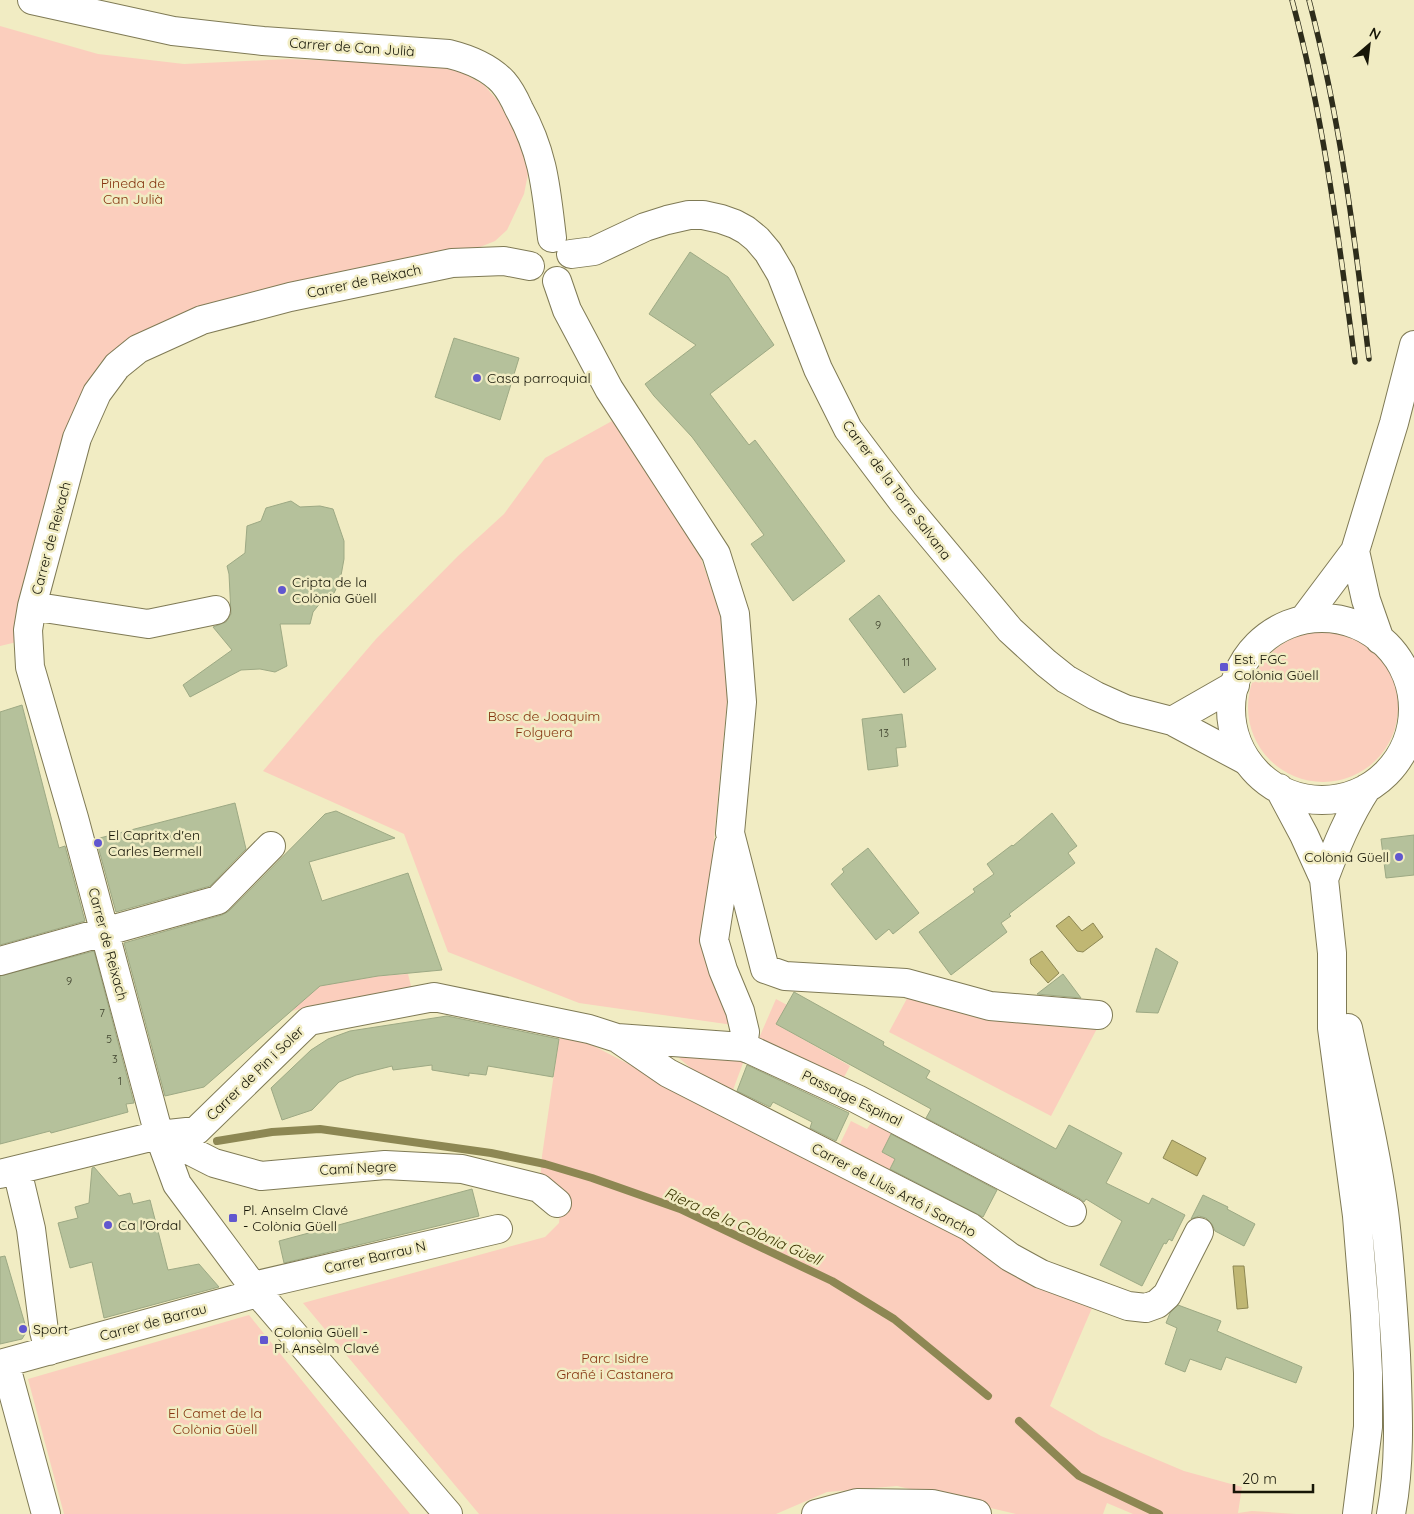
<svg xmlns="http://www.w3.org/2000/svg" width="1414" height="1514" font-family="Quicksand,sans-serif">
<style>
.green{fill:#fbcebd}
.water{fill:#c0b773;stroke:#8d8753}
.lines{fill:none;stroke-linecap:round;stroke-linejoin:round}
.stream{stroke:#8d8753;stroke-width:8}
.building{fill:#b5c19b;stroke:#9da984}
.minor-casing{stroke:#7f7a55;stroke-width:30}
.major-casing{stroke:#7f7a55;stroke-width:30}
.minor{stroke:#fff;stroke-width:28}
.major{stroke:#fff;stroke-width:28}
.rail-casing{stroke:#2e2d1b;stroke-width:5.5}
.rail{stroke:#f1ecc3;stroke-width:4;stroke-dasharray:11;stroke-linecap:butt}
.poi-dot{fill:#6157cf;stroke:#f1ecc3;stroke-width:2}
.labels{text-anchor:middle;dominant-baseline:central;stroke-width:5;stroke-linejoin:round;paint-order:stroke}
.number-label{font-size:11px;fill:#3e412c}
.street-label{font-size:14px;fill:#171607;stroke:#f1ecc3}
.park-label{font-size:14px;fill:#853510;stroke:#f1ecc3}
.poi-label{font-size:14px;fill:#171607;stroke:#f1ecc3;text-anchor:start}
.water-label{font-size:15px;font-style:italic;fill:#3d3600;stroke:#f1ecc3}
</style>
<rect width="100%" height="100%" fill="#f1ecc3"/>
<path class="green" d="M0 26 98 54 184 64 288 59 421 64 456 69 484 85 498 101 510 122 525 156 528 174 524 194 507 230 495 241 475 249 311 280 201 306 129 340 100 363 73 421 21 641 0 646Z
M612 421 693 536 729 638 730 669 704 946 733 1025 579 1003 448 952 404 834 263 771 376 639 458 556 504 514 545 458Z
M1248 707a75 75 0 1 1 150 0a75 75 0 1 1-150 0Z
M408 974 412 990 324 1003 292 1011 318 986 378 976Z
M911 991 1101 1021 1051 1116 889 1032Z
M776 999 787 1005 776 1024 850 1066 843 1079 756 1045Z
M560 1032 590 1044 998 1257 1013 1271 1092 1308 1050 1406 1101 1436 1184 1471 1242 1487 1238 1513 1252 1511 1296 1514H1133L1107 1503 1103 1514H1016L897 1486 827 1492 776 1514H479L303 1303 545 1237 559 1223 562 1190 540 1182 542 1156Z
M699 1051 746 1055 730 1098 721 1094 679 1058Z
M873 1120 893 1130 882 1152 895 1159 889 1171 839 1146 851 1121 867 1129Z
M249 1315 410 1514H64L28 1379Z"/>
<path class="water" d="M1069 916 1081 930 1082 931 1093 923 1103 937 1083 952 1077 951 1056 926Z
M1042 951 1059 973 1048 983 1034 967 1031 964 1030 959Z
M1172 1140 1206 1158 1197 1176 1163 1158Z
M1233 1266H1244L1248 1308 1237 1309Z"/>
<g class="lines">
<path class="stream" d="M217 1141 272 1132 320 1129 491 1153 545 1164 592 1178 680 1209 832 1281 894 1319 988 1396
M1019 1421 1079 1476 1159 1514"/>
</g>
<path class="building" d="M690 252 728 277 774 345 710 394 749 445 755 440 845 561 793 601 751 544 764 535 692 437 654 396 645 384 696 345 649 314Z
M454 338 519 358 500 420 435 397Z
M291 501 300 507 320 506 333 509 344 541V559L340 581 334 593 321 602 313 612 310 624H280L287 666 275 672 260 669 241 670 190 697 183 685 232 650 213 627 226 622 231 614 229 574 227 566 245 553 247 526 261 521 266 508Z
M879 595 936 669 904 693 849 619Z
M22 705 59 848 65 846 85 921 0 945V712Z
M902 714 906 747 896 748 898 766 868 770 862 719Z
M235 803 246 849 210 886 116 912 96 839Z
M336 811 395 838 309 862 322 901 408 873 442 970 378 976 320 986 204 1087 165 1096 124 943 222 915 229 911 325 814Z
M1052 813 1077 846 1068 853 1075 863 1009 914 1011 916 1001 923 1007 932 951 975 919 932 975 892 973 889 994 874 987 864 1012 845 1013 846Z
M1414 835V875L1386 878 1381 839Z
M868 848 919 913 893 934 889 929 876 940 831 884 844 872 842 869Z
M1156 948 1178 962 1158 1013 1136 1012Z
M94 951 134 1103 126 1104 128 1112 51 1133 50 1131 0 1144V976Z
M1063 974 1081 998 1037 994Z
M794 992 884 1042 883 1045 930 1071 926 1078 1056 1149 1069 1125 1122 1153 1106 1183 1149 1204 1152 1198 1185 1215 1172 1241 1169 1239 1166 1244 1164 1243 1142 1286 1100 1265 1122 1221 1086 1199 1084 1202 1079 1198 926 1118 931 1109 776 1024Z
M447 1016 559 1039 553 1077 488 1066 486 1075 469 1073V1076L432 1070V1065L393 1070 392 1066 356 1075 339 1082 312 1110 282 1120 271 1088 311 1050 328 1039 350 1031Z
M747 1065 849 1113 836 1141 810 1128 812 1122 773 1102 770 1107 737 1091Z
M891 1134 997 1190 983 1217 890 1169 895 1159 882 1152Z
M94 1167 119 1196 130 1193 133 1204 150 1200 168 1270 199 1264 219 1287 104 1318 92 1262 70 1268 58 1223 78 1218 75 1207 89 1203 92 1168Z
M472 1189 479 1216 284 1263 279 1241Z
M1203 1195 1228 1207 1227 1209 1255 1224 1244 1246 1215 1231 1212 1224 1206 1218 1199 1216 1191 1219Z
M5 1256 27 1331 22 1339 0 1344V1257Z
M1178 1305 1221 1321 1217 1331 1302 1367 1296 1383 1226 1357 1221 1370 1190 1359 1185 1372 1165 1364 1177 1328 1166 1323 1170 1313Z"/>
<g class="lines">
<g class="minor-casing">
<path id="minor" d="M32 0 173 31 263 41 449 54C469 59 489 67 503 82 510 90 515 100 519 109 544 154 546 189 552 238
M571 254 594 251 645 227 667 220 689 215H703L721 219 735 224 746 230 757 239 768 252 781 274 818 369 848 429 903 502 1010 630 1046 663 1066 679 1096 696 1125 709 1172 721 1247 761
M557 281 567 310 609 389 716 554 735 614 742 702 730 833 765 969 785 976 906 983 990 1006 1098 1015
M44 608 148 624 216 610
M1172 721 1235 685
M729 844 714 940 723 970 740 1011 745 1032 743 1047
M0 961 218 900 271 846
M617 1038 668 1073 970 1227 1010 1257 1041 1274 1128 1306 1146 1308 1157 1304 1167 1295 1199 1232
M159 1135 214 1163 261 1176 385 1165 462 1169 539 1188 557 1203
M17 1170 31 1229 44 1331 49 1351
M0 1174 159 1135 196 1131 309 1021 434 997 589 1029 617 1038 743 1047 751 1050 857 1099 1072 1212
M253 1286 498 1229
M5 1363 46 1514
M0 1364 258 1293
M448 1514 258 1293 177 1184 159 1135 74 818 30 667 28 630 32 606 77 438 97 393 117 366 138 349 202 320 290 297 452 263 504 261 530 266
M816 1514 857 1503 932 1504 977 1514"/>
</g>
<g class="major-casing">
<path id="major" d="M1355 551 1366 600 1380 640
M1231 709a91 91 0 1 1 182 0a91 91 0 1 1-182 0Z
M1304 619 1355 551 1394 423 1414 345
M1279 788 1304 835 1324 879 1332 953V1028L1357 1216 1365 1315 1368 1373V1427L1357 1514
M1324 879C1336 847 1348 817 1367 788
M1348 1028C1361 1089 1376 1149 1384 1211 1390 1258 1393 1307 1396 1355 1398 1408 1401 1461 1391 1514"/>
</g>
<use href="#minor" class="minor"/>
<use href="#major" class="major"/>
<g class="rail-casing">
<path id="rail" d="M1292 0C1324 119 1339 241 1355 362
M1309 0C1340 118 1355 238 1369 359"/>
</g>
<use href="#rail" class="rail"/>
</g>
<g class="poi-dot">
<circle cx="477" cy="378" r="5"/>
<circle cx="282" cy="590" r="5"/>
<rect x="1219" y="662" width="10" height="10" rx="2.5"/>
<circle cx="98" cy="843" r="5"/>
<circle cx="1399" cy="857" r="5"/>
<rect x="228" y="1213" width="10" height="10" rx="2.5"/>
<circle cx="108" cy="1225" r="5"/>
<circle cx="23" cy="1329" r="5"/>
<rect x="259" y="1335" width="10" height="10" rx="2.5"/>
</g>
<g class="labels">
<g class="number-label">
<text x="878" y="625">9</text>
<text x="906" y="662">11</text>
<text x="884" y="733">13</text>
<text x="69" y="981">9</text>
<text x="102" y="1013">7</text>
<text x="109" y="1039">5</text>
<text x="115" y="1059">3</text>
<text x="120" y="1081">1</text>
</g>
<g class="street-label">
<text transform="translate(352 47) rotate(4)">Carrer de Can Julià</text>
<text transform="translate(364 281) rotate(-12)">Carrer de Reixach</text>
<text transform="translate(897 490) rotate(53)">Carrer de la Torre Salvana</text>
<text transform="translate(51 538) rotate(-75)">Carrer de Reixach</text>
<text transform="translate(108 944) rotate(75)">Carrer de Reixach</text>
<text transform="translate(255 1073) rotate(-44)">Carrer de Pin i Soler</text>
<text transform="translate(852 1098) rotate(26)">Passatge Espinal</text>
<text transform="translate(358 1168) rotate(-3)">Camí Negre</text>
<text transform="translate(894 1190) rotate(28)">Carrer de Lluis Artó i Sancho</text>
<text transform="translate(375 1257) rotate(-13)">Carrer Barrau N</text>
<text transform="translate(153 1322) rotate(-15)">Carrer de Barrau</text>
</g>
<g class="park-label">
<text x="133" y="183">Pineda de<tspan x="133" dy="16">Can Julià</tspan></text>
<text x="544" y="716">Bosc de Joaquim<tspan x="544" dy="16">Folguera</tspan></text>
<text x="615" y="1358">Parc Isidre<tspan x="615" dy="16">Grañé i Castanera</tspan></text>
<text x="215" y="1413">El Camet de la<tspan x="215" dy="16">Colònia Güell</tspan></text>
</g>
<g class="poi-label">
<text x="487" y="378">Casa parroquial</text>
<text x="292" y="582">Cripta de la<tspan x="292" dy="16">Colònia Güell</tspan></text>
<text x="1234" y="659">Est. FGC<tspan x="1234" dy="16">Colònia Güell</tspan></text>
<text x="108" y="835">El Capritx d'en<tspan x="108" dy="16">Carles Bermell</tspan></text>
<text x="1389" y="857" text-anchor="end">Colònia Güell</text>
<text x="243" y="1210">Pl. Anselm Clavé<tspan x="243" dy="16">- Colònia Güell</tspan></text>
<text x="118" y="1225">Ca l'Ordal</text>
<text x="33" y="1329">Sport</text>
<text x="274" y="1332">Colonia Güell -<tspan x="274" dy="16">Pl. Anselm Clavé</tspan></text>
</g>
<g class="water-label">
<text transform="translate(743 1226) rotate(24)">Riera de la Colònia Güell</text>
</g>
</g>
<g transform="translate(1369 45) rotate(28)" stroke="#f1ecc3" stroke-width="4" paint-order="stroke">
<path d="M0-4L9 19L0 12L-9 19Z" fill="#171607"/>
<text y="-8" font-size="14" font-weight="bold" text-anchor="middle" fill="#171607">N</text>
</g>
<path d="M1234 1484v8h79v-8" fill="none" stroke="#171607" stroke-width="2.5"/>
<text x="1242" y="1484" font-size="15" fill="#171607" stroke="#f1ecc3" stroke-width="4" paint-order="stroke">20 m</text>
</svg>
